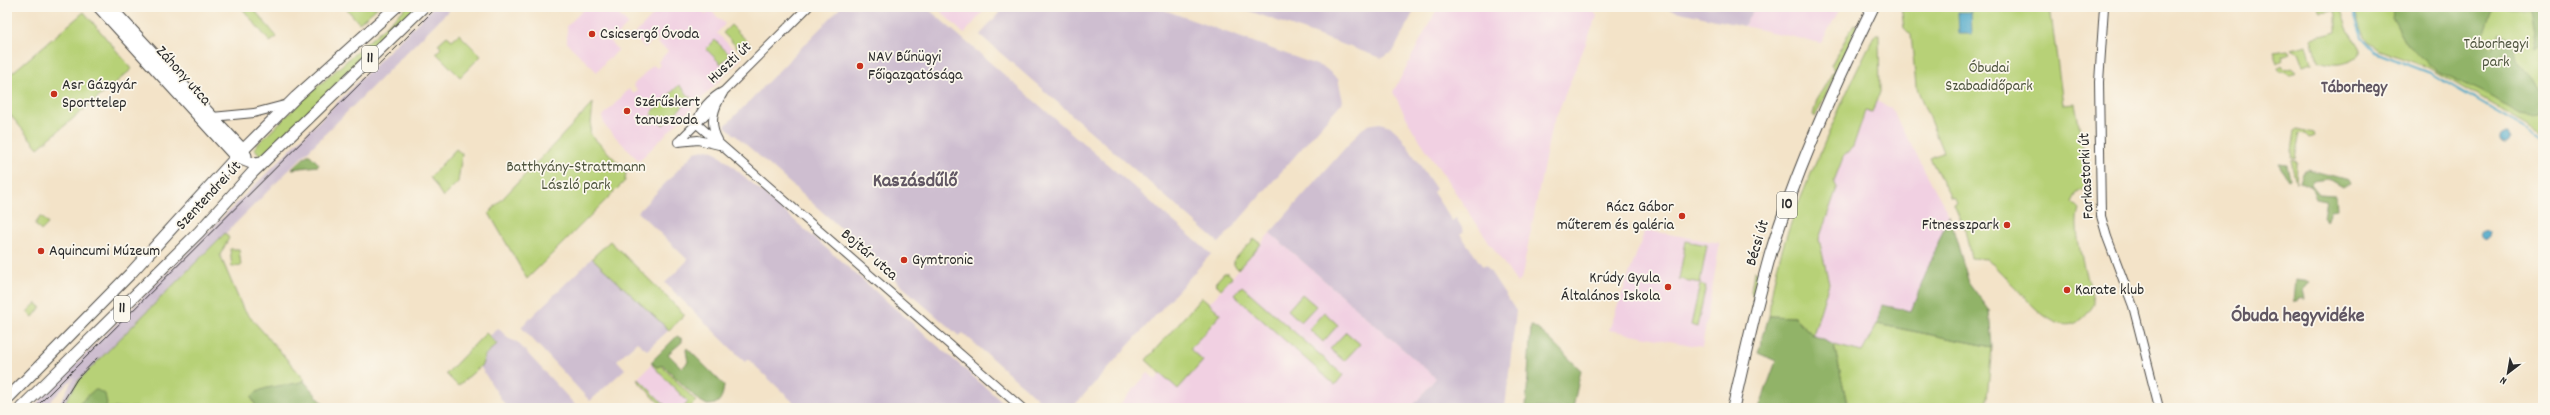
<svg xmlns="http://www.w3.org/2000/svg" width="2550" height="415" font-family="Dekko,sans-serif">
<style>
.built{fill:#f1d0e2}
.industrial{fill:#cebed0}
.green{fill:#b7d177;stroke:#717e51}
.forest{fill:#91b368;stroke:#5e6f4a}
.water{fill:#4ba7c9;stroke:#3b697a}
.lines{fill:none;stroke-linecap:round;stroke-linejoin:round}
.stream{stroke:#4ba7c9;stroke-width:2}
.minor-casing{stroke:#494743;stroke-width:10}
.major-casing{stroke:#494743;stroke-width:13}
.minor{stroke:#fff;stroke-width:8}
.major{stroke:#fff;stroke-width:11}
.tram{stroke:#2b2b2b;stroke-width:1}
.poi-dot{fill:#c8321e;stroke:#fbf7ec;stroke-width:1.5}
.labels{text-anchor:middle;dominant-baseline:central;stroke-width:3.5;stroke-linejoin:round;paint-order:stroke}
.shield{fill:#fbf7ec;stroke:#696865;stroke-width:1}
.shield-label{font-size:15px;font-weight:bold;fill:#2b2b2b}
.poi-label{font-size:16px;fill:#2b2b2b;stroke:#fbf7ec;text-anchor:start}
.park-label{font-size:16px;fill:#4e543e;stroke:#fbf7ec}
.street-label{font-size:16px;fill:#2b2b2b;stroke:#fbf7ec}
.neighbourhood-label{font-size:17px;font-weight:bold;fill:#615763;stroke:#fbf7ec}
.district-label{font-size:20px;font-weight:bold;fill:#615763;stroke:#fbf7ec}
</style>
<rect width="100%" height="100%" fill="#fbf7ec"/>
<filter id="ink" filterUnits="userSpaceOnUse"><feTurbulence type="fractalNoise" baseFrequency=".025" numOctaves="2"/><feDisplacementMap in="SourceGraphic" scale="8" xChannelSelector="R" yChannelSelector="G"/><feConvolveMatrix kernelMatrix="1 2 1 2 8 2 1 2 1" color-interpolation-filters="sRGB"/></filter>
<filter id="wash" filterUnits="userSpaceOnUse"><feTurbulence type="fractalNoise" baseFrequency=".012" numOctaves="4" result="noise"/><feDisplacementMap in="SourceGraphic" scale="16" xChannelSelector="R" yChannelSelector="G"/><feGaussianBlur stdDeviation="0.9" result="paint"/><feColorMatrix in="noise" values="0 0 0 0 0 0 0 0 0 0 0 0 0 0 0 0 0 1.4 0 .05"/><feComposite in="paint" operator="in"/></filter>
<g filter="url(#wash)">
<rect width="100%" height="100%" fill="#f3e3c8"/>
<path class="built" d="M586 7H611L628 24 610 42 618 50 610 59 609 57 597 72 567 43V26Z
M661 7H698L706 14 710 10 725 24 717 33 742 58 639 161 605 126 602 117 629 89 634 94 638 90 633 85 653 65 657 68 660 65 658 62 668 51 657 43 659 41 655 38 645 48 633 36Z
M936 7H987L964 34Z
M1438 7H1573L1594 12 1597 16 1551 129 1521 280 1517 283 1413 130 1393 92Z
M1755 7H1841L1821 43 1744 26Z
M1876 101 1891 108 1949 215 1911 311 1882 305 1877 324 1862 352 1834 345 1813 335 1829 283 1819 239 1837 188 1833 181 1844 155 1853 147 1866 111 1872 112Z
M1645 230 1720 243 1702 347 1609 330Z
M1270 233 1436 378 1411 408H1117L1148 373 1156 380 1157 378 1208 305Z
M656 360 696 401 689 408H664L636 380Z"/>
<path class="industrial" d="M433 7H452L79 380 61 408H57L74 377 44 408H32Z
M841 7H926L1211 254 1072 408H1048L963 333 959 336 879 266 881 264 869 253 725 126Z
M1004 7H1156L1325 68 1338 79 1343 101 1219 243 980 35Z
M1238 7H1416L1393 52 1381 58Z
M1657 7H1755L1744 26Z
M1380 123 1390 126 1400 135 1436 189 1433 192 1452 221 1456 218 1464 231 1460 234 1483 267 1486 265 1516 311 1505 408H1411L1436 378 1270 233 1361 130 1368 125Z
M708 149 716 152 1009 408H792L794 403 748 359 745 362 665 283 688 260 638 212 695 152Z
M592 258 669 330 647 350 637 342 617 360 625 369 590 401 521 327Z
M498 328 509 339 517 342 578 408H507L472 354Z"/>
<path class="green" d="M241 7H252L277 37 270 42Z
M345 7H378L359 23Z
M407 7H417L261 156 254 148 305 98Z
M1901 7H2050L2063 104 2075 103 2090 185 2077 193 2072 202 2079 209C2071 232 2088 280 2094 304 2069 348 2038 312 2016 288 2006 278 1997 269 1988 259L1971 258 1965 229 1954 204 1957 202 1954 197 1951 198 1930 158 1943 152 1916 86 1911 35 1904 28Z
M2317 7H2340L2347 28 2360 50V54C2348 66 2334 66 2318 61L2312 38 2336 32V14L2334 10 2320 12Z
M2354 7H2543V134L2427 67 2379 50 2369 43 2361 31Z
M84 12 132 69 38 148 7 111V77Z
M1854 24 1858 26 1815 117 1813 115 1817 99 1834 70 1831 65Z
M731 25 750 44 742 52 723 33Z
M459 34 481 56 460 77 436 53 441 48 438 44 447 36 452 40Z
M1875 35H1879L1880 91 1872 112 1865 111 1853 147 1844 155 1834 181 1837 188 1819 239 1829 283 1813 335 1794 317 1769 316C1773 260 1798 203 1821 151 1838 111 1855 72 1875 35Z
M715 40 730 55 721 64 706 49Z
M2307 45 2312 63 2303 66 2298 53 2292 49Z
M2288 50 2290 53 2282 56 2283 59 2277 63 2273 52Z
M2282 65 2285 70 2291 68 2296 72 2289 76 2287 73 2280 72 2278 68Z
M679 85 691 98 663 125 651 113Z
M593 103 590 134 626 171 625 181 527 279 489 213Z
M2298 129 2314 133 2315 136 2310 138 2306 134 2300 133 2295 159 2291 158 2295 131Z
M456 149 462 154 458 182 443 197 430 177Z
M2291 160 2297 162 2296 183Z
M41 216 48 224 41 231 35 224Z
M225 233 229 238 220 255 243 309 305 380C286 390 270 383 252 397L257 408H61L79 380Z
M1254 239 1261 244 1238 269 1234 265V260Z
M610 241 684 314V316L669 330 592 258Z
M1686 241 1707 245 1700 283 1679 279Z
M230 249H239L241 266 232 267Z
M1754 271 1759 273 1753 297 1751 292Z
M1224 273H1228L1232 277 1221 289 1215 283Z
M1700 284 1706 286 1697 327 1691 325Z
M1242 286 1343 375 1335 385 1234 295Z
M1302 294 1316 306 1301 322 1288 310Z
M1202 297 1221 314 1190 349 1203 361 1178 389 1146 360Z
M36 303 41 307 33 317 27 312Z
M1324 312 1338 325 1323 342 1309 329Z
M1877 324 1992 347 1986 408H1848L1834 345 1862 352Z
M1346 332 1360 344 1344 361 1330 349Z
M486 333 497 344 485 355 482 365 458 386 446 374Z
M653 364 657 367 661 365 696 401 689 408H683L688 402 652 365Z
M638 378 668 408H664L637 380Z"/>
<path class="forest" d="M2395 7H2493L2482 39 2491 48 2500 33 2513 43 2517 60 2533 78 2543 95V112L2533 116 2520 114 2481 91 2437 71 2407 45 2392 17Z
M2530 7H2543V42L2536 47Z
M307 155H310L319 164 318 166 292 169Z
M2278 164 2287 165 2290 179 2288 180Z
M2308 169 2348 180 2350 184 2342 187 2328 179 2314 181 2311 184 2319 194 2336 195 2337 209 2330 210 2326 221 2323 216 2326 201 2316 199 2311 186 2300 181 2303 172Z
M1949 215 1969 283 1989 310 1992 347 1877 324 1882 305 1911 311Z
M2296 280 2309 282 2303 289 2305 300 2299 299 2298 302 2294 301Z
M1769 316 1794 317 1813 335 1834 345 1848 408H1759L1776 361 1758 353Z
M1531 325C1551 337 1564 355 1581 370L1573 408H1526Z
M677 336 682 339V342L668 354 682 368 688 362 686 350 687 348 724 385C723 396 720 406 707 405L697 399 663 365 657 367 651 362Z
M304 381 327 408H257L251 397C261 384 288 387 304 381Z
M95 389 105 394 107 404 105 408H79L80 403Z"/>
<path class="water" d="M1958 12H1971L1972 34H1959Z
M2500 139a5 5 0 1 1 10 0a5 5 0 1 1-10 0Z
M2480.5 234a4.5 4.5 0 1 1 9 0a4.5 4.5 0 1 1-9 0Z"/>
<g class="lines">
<path class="stream" d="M2352 7 2362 38 2375 52 2430 73 2543 139"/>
</g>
</g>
<g filter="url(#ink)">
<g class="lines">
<g class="minor-casing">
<path id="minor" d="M2104 7 2099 82 2101 216 2107 237 2133 306 2159 408
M212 117 254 113 288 104
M697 124 1022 408
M697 124C699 110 711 98 724 91L808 7
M718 140C709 124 713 109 723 93
M678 142 716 104
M678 142 698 140 719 145"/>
</g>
<g class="major-casing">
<path id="major" d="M99 7 236 157 254 164 262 163
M110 7 243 150 246 156
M7 399 131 273 240 153 296 97 396 7
M21 408 199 232 253 172 423 7
M1733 408C1745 356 1756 304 1771 252 1797 168 1834 86 1873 7"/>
</g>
<use href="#minor" class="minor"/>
<use href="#major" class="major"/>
<path class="tram" d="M35 408 437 7
M59 408 77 379 97 358"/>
</g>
</g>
<g class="poi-dot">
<circle cx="592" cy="34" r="4"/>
<circle cx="860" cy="66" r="4"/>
<circle cx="54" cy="94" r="4"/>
<circle cx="627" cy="111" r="4"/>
<circle cx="1682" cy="216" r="4"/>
<circle cx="2007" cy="225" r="4"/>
<circle cx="41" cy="251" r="4"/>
<circle cx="904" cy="260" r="4"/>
<circle cx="1668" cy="287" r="4"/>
<circle cx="2067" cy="290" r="4"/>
</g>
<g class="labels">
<g class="shield">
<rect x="362" y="46" width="16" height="26" rx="3"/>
<rect x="1777" y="192" width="20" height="26" rx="3"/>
<rect x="114" y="296" width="16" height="26" rx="3"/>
</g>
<g class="shield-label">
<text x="370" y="59">11</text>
<text x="1787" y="205">10</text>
<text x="122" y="309">11</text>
</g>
<g class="poi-label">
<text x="600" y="34">Csicsergő Óvoda</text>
<text x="868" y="57">NAV Bűnügyi<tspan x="868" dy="18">Főigazgatósága</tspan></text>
<text x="62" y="85">Asr Gázgyár<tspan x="62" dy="18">Sporttelep</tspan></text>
<text x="635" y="102">Szérűskert<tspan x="635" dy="18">tanuszoda</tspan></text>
<text x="1674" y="207" text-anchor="end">Rácz Gábor<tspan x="1674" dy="18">műterem és galéria</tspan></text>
<text x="1999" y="225" text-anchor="end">Fitnesszpark</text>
<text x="49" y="251">Aquincumi Múzeum</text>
<text x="912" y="260">Gymtronic</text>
<text x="1660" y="278" text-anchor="end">Krúdy Gyula<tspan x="1660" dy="18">Általános Iskola</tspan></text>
<text x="2075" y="290">Karate klub</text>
</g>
<g class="park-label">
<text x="2496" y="44">Táborhegyi<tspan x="2496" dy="18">park</tspan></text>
<text x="1989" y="68">Óbudai<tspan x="1989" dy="18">Szabadidőpark</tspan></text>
<text x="576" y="167">Batthyány-Strattmann<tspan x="576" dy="18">László park</tspan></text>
</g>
<g class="street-label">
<text transform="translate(730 63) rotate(-43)">Huszti út</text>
<text transform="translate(183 76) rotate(48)">Záhony utca</text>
<text transform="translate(2087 176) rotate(-93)">Farkastorki út</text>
<text transform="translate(209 196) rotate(-47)">Szentendrei út</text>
<text transform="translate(1758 243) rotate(-73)">Bécsi út</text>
<text transform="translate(869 255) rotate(41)">Bojtár utca</text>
</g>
<g class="neighbourhood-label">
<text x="2354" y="89">Táborhegy</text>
</g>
<g class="district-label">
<text x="915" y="182">Kaszásdűlő</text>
<text x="2298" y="317">Óbuda hegyvidéke</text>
</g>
</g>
<rect width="2550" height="415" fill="none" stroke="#fbf7ec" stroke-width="24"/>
<g transform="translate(2508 373) rotate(211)" stroke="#fbf7ec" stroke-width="3" paint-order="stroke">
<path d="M0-3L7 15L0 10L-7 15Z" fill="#2b2b2b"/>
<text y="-6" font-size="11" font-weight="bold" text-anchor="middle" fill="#2b2b2b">N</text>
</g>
</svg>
